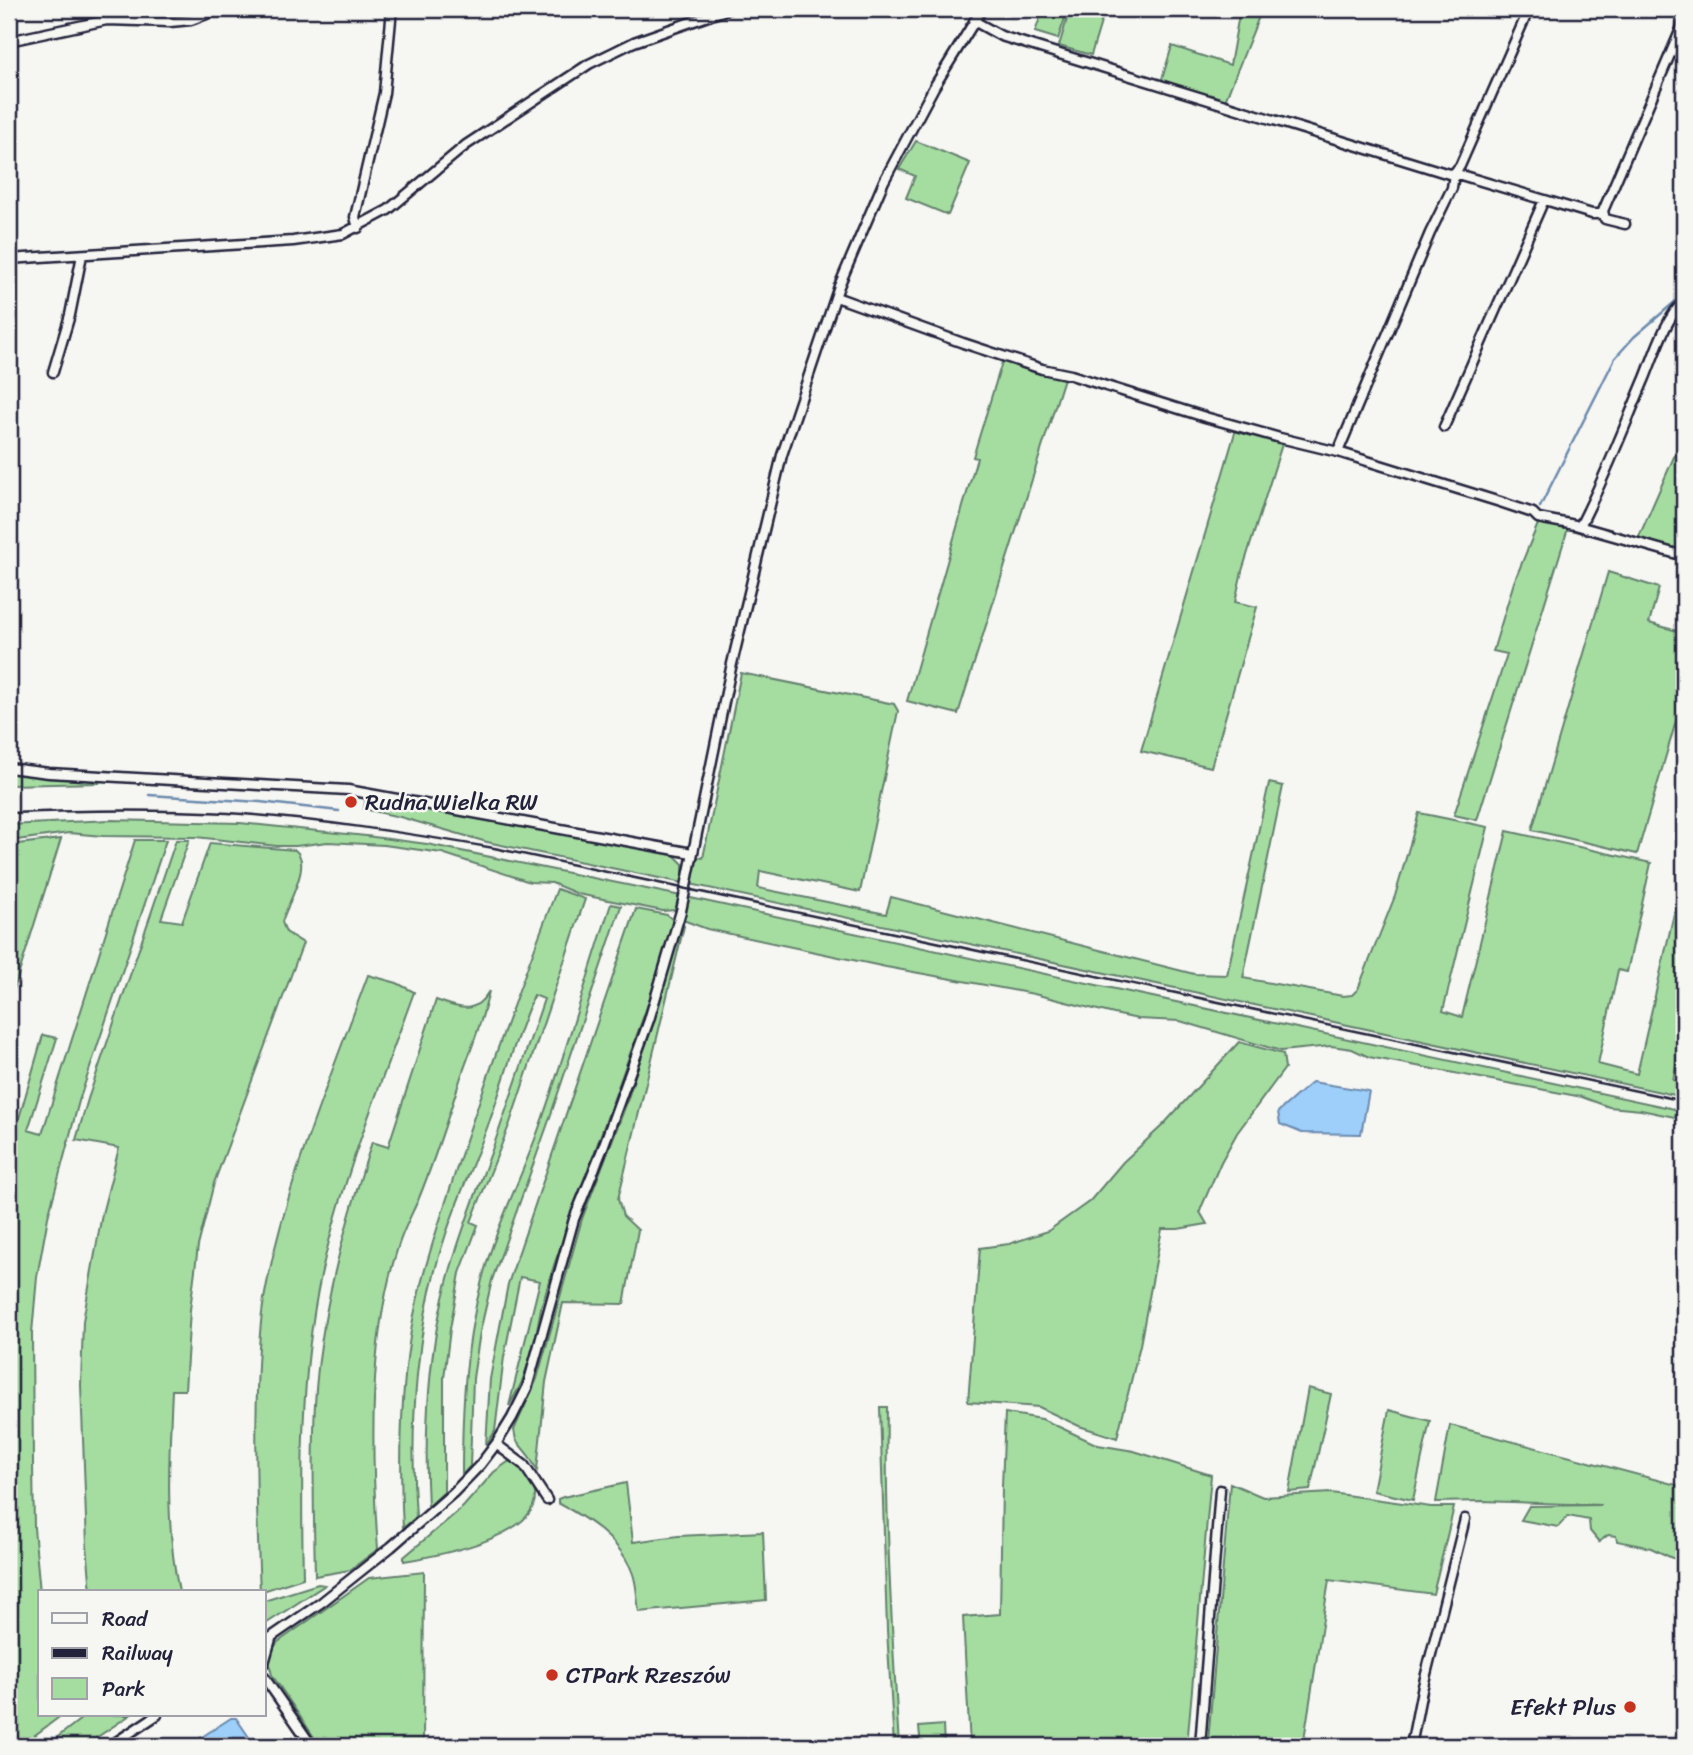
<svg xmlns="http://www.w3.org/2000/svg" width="1693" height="1755" font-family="Sriracha,sans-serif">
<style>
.green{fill:#a5dda1;stroke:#64806e;stroke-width:2}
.water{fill:#9dcffa;stroke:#6c8aae;stroke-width:2}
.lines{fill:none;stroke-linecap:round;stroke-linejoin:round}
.stream{stroke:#6c8aae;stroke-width:2.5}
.minor-casing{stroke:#22223b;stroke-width:13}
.minor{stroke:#f6f6f2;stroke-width:8}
.rail{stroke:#22223b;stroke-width:2.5}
.poi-dot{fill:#c8321e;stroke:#f6f6f2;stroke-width:2.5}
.labels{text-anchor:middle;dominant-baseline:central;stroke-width:5;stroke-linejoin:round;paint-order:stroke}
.poi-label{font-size:23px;fill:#22223b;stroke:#f6f6f2;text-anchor:start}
</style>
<rect width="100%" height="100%" fill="#f6f6f2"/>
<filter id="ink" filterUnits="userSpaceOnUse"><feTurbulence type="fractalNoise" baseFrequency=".0143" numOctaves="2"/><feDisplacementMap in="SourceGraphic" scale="14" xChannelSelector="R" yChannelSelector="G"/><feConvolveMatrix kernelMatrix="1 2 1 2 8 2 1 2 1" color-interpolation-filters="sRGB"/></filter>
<g filter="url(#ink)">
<path class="green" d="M1043 9H1068L1058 39 1035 32Z
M1070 9H1105L1091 55 1059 46Z
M1240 9H1262L1225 101 1165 83 1162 79 1172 46 1230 65Z
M916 141 970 163 948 215 906 198 915 176 899 169Z
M1003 359 1065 375 958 714 907 701 977 458 973 457Z
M1236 429 1283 441 1242 571 1235 602 1257 607 1211 767 1141 751Z
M1684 434V554L1638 539Z
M1540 519 1569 525 1477 820 1454 815 1507 654 1493 651 1514 582Z
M1608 572 1659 588 1649 623 1677 631 1684 603V694L1637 854 1532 830Z
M741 673 894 704 898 711 860 892 760 871 758 888 886 914 891 897 1194 974 1227 975 1269 783 1283 786 1243 978 1343 996 1352 995 1358 989 1395 896 1419 813 1488 827 1443 1011 1462 1017 1507 831 1651 863 1627 972 1618 970 1598 1064 1637 1074 1684 870V1029L1673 1080 1684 1083V1097L690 884 696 857 703 858Z
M9 771 100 779 99 783 9 785Z
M366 796 462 816 673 854 683 864V883L487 842 400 817 364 809Z
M110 820 240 823 366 836 427 844 681 896 675 910 663 911 578 894 552 883 530 882 442 853 384 845 328 842 296 846H277L196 837 103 836 69 833 9 841V825Z
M61 839 9 1005V845Z
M135 840H166L79 1101 48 1217 37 1277 32 1333 33 1465 34 1528 40 1592V1715H62L20 1746 9 1705V1153L43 1035 57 1038 28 1130 42 1134Z
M176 840H189L161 919 182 922 210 843 295 850C313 863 287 904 282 922L286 932 303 943 214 1183 198 1246 190 1310 185 1390H172C169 1458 165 1525 179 1592H91L87 1545 81 1385 83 1321 102 1214 119 1148 76 1140 88 1099Z
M557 889 585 899 510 1123 471 1222 478 1225 460 1273 450 1329 444 1378V1492L428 1507C425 1448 427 1384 437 1327 450 1253 479 1189 503 1119 517 1079 530 1039 544 999L534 995C516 1034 505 1078 490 1120 476 1158 459 1195 446 1234 416 1320 409 1427 416 1517L403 1528C399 1454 400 1374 417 1301 427 1255 444 1209 458 1164 489 1071 522 980 557 889Z
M686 897 1684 1111V1119L1641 1110 1609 1107 1582 1097 1369 1057 1352 1049 1331 1046 1281 1051 1180 1021 1138 1019 1114 1014 1034 994 886 967 707 929 683 920Z
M611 904 621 906 547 1126 492 1280 480 1332 473 1378 470 1466 462 1475C462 1409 465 1344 482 1280 495 1229 520 1181 538 1131 565 1056 586 979 611 904Z
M636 909 667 915 672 919V924L648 1004 555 1262 541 1308 533 1351 521 1384 509 1406 540 1281 520 1277 504 1357 495 1431 486 1446 490 1379 508 1284Z
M682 924 684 926 618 1199 623 1216 638 1230 624 1304 563 1303 546 1382 537 1470 529 1456 516 1440 514 1430 537 1379 582 1219 626 1105Z
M368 975 397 983 414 992C381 1084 342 1178 321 1275 300 1375 301 1476 303 1578L260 1592C257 1524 255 1457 257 1390 258 1359 259 1329 264 1299 284 1188 329 1081 368 975Z
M489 991C483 1020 471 1049 461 1077 448 1117 435 1159 419 1198 412 1214 403 1230 398 1247 368 1338 371 1454 378 1549L350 1570 315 1576C314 1519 312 1461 315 1404 320 1314 344 1228 372 1142L388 1147 436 1000C460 1008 474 1016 489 991Z
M1239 1042 1283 1054 1285 1068 1237 1133 1221 1162 1201 1208 1200 1212 1207 1224 1178 1229H1162L1140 1345 1117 1438 1079 1426 1039 1407 968 1402 980 1248 1009 1244 1048 1231 1090 1201 1123 1162 1163 1125Z
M1308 1388 1331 1394 1310 1490 1289 1492Z
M880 1407H887C885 1520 892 1633 899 1746H894L887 1630Z
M1389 1410 1430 1421 1413 1500 1373 1491Z
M1005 1413 1042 1419 1098 1445 1134 1451 1211 1475 1187 1746H970L963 1617 1000 1614 1002 1486Z
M1450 1425 1684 1487V1507L1680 1508 1684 1509V1559L1672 1558 1651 1548 1617 1541 1616 1536 1608 1535 1599 1542 1590 1531 1589 1520 1568 1516 1558 1527 1521 1520 1529 1506 1601 1505 1482 1501 1436 1502Z
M508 1462H517C522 1471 535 1485 535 1494 538 1538 435 1556 404 1561V1557L463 1507 494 1472Z
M626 1483 633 1542 678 1536 763 1532 766 1600 639 1612C637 1600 637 1585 633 1574 622 1541 587 1518 558 1503V1499L563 1497Z
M1230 1483 1263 1497 1331 1493 1431 1507H1454L1433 1594 1329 1580 1303 1746H1211L1208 1742Z
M424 1572 423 1746H320L272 1675C268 1662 268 1653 278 1642L369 1578Z
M318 1584 325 1585 264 1625V1601Z
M86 1715H130L84 1746H46Z
M943 1725 944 1746H921L919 1727Z"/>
<path class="water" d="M1312 1082 1369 1091 1361 1134 1302 1133 1280 1124 1278 1112Z
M231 1718H236L255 1746H188Z"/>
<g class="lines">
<path class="stream" d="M1540 507 1615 358 1634 337 1684 294
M149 795 260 802 339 811"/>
<g class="minor-casing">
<path id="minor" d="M974 21 1001 36 1449 174 1454 173 1460 166 1529 9
M9 41 107 20 170 22 191 20 220 9
M1625 224 1605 219 1603 211 1684 22
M358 228 355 217 384 93 392 9
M9 259 293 241 343 234 388 210 466 145 589 64 634 42 728 9
M836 297 963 343 1042 369 1071 375 1205 417 1280 438 1338 452 1500 502 1533 513 1538 518 1575 525 1684 556
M53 372 70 315 82 255
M1444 427 1544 200
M1338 452 1430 233 1452 188 1454 173 1592 214H1602
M1580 526C1605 478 1624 427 1645 378 1654 356 1666 316 1684 302
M9 768 49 773 348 790 692 853
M496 1444 524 1465 547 1500
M264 1642 322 1602 391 1547 454 1492 480 1465 496 1444 512 1418 527 1388 574 1219 602 1150 649 1020 681 911 731 668 782 455 839 286 884 181 934 87 982 9
M264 1663 271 1639
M264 1677 312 1746
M110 1746 157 1715
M1200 1746 1220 1490
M1411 1746 1422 1690 1465 1519"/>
</g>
<use href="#minor" class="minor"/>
<path class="rail" d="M9 813C82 810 155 809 228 813 318 819 406 833 494 848L1684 1101"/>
</g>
</g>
<g class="poi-dot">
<circle cx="351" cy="802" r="7"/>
<circle cx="552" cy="1675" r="7"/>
<circle cx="1630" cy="1707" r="7"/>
</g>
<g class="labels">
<g class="poi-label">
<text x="365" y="802">Rudna Wielka RW</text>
<text x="566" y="1675">CTPark Rzeszów</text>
<text x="1616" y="1707" text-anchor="end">Efekt Plus</text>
</g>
</g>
<rect width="1693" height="1755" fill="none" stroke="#f6f6f2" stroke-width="35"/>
<rect x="18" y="18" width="1658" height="1720" fill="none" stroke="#22223b" stroke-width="2.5" filter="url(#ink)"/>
<rect x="38" y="1590" width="228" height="126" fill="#f6f6f2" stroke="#a1a1a9" stroke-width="2"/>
<rect x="52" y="1613" width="35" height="10" fill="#f6f6f2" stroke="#a1a1a9" stroke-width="2"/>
<text x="102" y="1626" font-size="21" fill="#22223b">Road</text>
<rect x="52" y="1648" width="35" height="10" fill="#22223b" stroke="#a1a1a9" stroke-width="2"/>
<text x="102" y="1660" font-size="21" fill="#22223b">Railway</text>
<rect x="52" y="1678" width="35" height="21" fill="#a5dda1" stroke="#a1a1a9" stroke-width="2"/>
<text x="102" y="1696" font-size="21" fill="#22223b">Park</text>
</svg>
